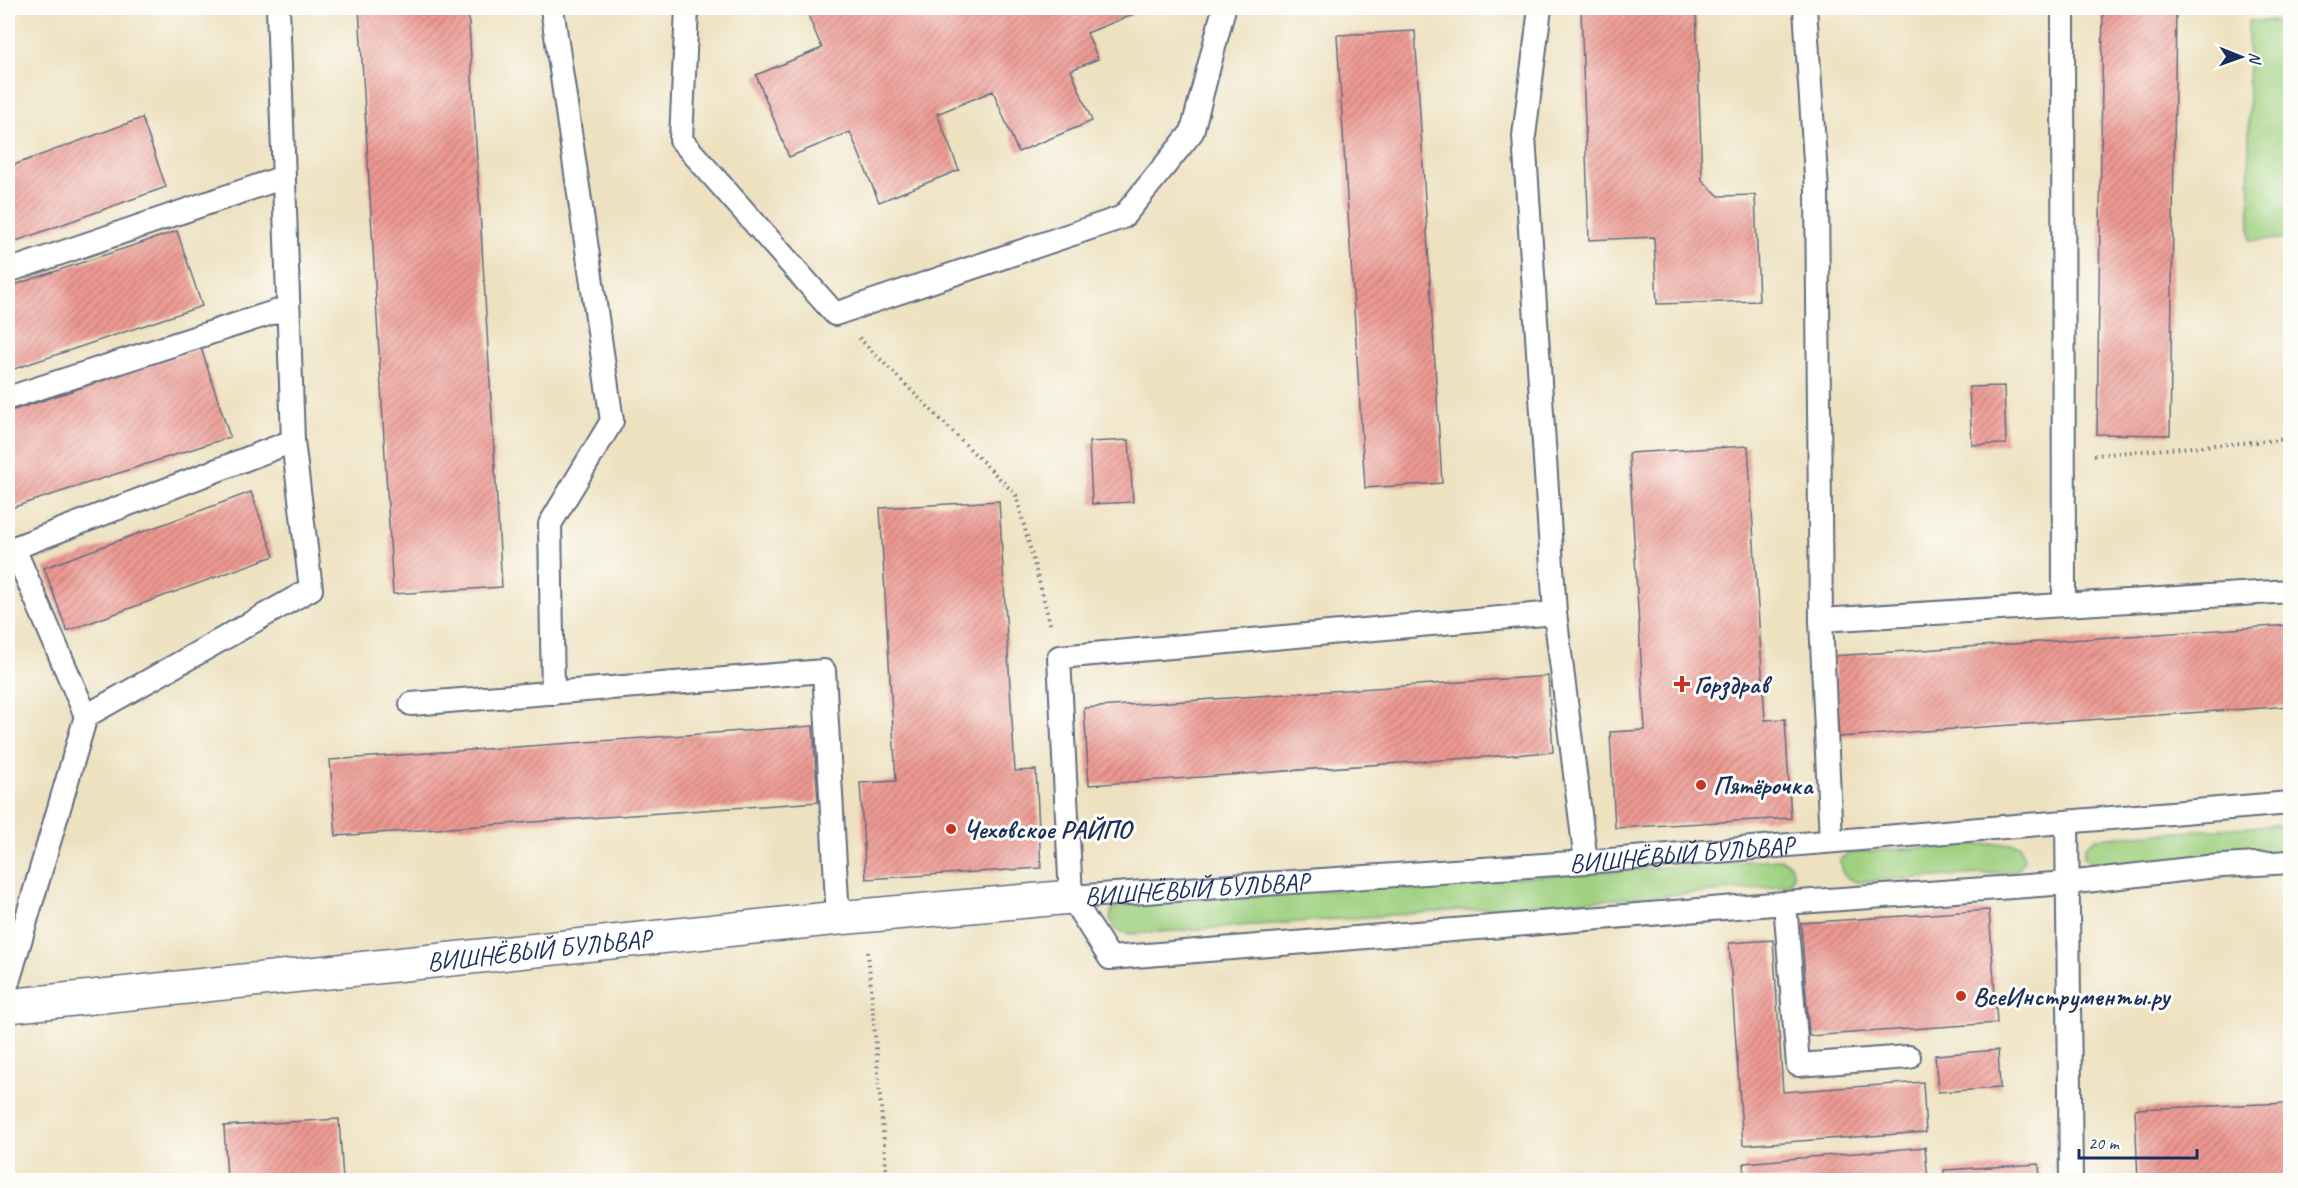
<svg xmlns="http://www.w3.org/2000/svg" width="2298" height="1188" font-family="Caveat,sans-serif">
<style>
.green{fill:#9ed07f;stroke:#5c806e;stroke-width:1.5}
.building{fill:url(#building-hatch)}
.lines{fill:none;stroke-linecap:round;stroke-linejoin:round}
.lane-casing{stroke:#646d80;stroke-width:26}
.street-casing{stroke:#646d80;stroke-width:36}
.path{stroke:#646d80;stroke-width:4;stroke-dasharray:1.5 4.5;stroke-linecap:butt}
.lane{stroke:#fff;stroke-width:22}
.street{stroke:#fff;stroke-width:33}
.poi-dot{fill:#c8321e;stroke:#fdfcf7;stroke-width:2}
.labels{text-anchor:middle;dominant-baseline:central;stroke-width:6;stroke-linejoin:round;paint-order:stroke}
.poi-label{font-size:26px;font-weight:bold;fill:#1b2f5e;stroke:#fdfcf7;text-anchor:start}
.street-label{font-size:26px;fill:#1b2f5e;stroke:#fdfcf7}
</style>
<defs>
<pattern id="building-hatch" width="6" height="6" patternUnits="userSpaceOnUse" patternTransform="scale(1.5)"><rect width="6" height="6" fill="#ed9891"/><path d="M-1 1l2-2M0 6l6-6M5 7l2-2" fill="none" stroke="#bf7c7a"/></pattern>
</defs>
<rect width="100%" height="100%" fill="#fdfcf7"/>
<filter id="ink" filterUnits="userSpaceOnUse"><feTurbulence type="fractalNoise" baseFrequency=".0167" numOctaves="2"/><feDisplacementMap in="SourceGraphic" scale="12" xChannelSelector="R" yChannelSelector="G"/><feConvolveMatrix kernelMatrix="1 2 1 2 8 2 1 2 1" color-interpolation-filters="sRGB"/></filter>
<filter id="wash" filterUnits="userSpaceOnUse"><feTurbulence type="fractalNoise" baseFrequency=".008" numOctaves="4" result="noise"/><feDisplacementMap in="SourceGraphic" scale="24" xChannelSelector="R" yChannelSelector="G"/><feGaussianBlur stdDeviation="1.35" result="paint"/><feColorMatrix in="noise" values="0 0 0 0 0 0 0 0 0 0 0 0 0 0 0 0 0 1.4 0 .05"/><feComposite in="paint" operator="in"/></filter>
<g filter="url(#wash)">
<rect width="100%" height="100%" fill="#ede1c0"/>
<path class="green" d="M2290 21V239L2250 240 2248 21Z
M2290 824V855L2096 867 2084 857 2085 847 2096 838Z
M2011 843 2020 845 2024 859 2019 869 2013 872 1857 882C1843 877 1841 874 1840 859L1851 852Z
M1780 859C1790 862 1792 866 1794 876L1788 885 1778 887 1131 934 1115 930 1110 919 1112 909 1124 905Z"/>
<g id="blocks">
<path class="building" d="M359 8H468L502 587 393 594Z
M805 8H1140L1141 11 1087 33 1098 59 1071 70 1092 121 1018 152 993 91 937 114 959 170 879 202 850 132 789 157 756 75 822 48Z
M1581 8H1696L1702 180 1719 196 1755 195 1759 301 1657 304 1654 237 1589 240Z
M2103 8H2176L2170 435 2097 434Z
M1415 31 1442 483 1365 488 1337 35Z
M142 118 166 187 8 244V167Z
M177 231 202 306 8 371V287Z
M201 348 230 437 8 509V412Z
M2004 386 2006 444 1972 445 1969 387Z
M1129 440 1133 502 1092 504 1089 442Z
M1748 446 1765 720 1785 719 1791 818 1615 828 1610 732 1645 730 1629 453Z
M251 492 274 556 67 631 44 568Z
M999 501 1015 771 1036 770 1041 868 866 879 860 783 896 781 880 508Z
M2290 625V706L1839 737 1833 656Z
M1548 676 1553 752 1089 785 1084 708Z
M813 726 818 802 336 836 330 760Z
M2285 902H2290V945H2289Z
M1989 910 1997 1023 1809 1036 1801 923Z
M1773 940 1783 1092 1923 1082 1926 1132 1743 1145 1729 943Z
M1998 1050 2000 1088 1938 1092 1935 1055Z
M2290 1103V1180H2138L2135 1109Z
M339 1119 343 1180H227L224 1126Z
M1925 1147 1928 1180H1745L1744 1163Z
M2039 1164 2040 1180H1945L1944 1170Z"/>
</g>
</g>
<g filter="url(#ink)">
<use href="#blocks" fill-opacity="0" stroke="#646d80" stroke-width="1.5"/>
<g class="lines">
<g class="lane-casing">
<g id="lane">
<path d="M552 8 612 421 550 524 553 693"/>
<path d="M687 8 681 140 835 314 1123 217 1192 132 1224 8"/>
<path d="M1540 8 1524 136 1555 613 1586 862"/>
<path d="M1805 8 1817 191 1821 620 1831 841"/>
<path d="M2063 16 2064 605"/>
<path d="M8 271 284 177"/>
<path d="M8 398 287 308"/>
<path d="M1821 620 2290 591"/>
<path d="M411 704 824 671 838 918"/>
<path d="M86 716 14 548 293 441"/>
<path d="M2067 823 2071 1180"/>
<path d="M1071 897 1110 958 1785 903 2068 883 2207 867 2290 862"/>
<path id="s1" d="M1071 897 1586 862 2290 803"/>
<path d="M1071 897 1059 657 1555 613"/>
<path d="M1785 903 1798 1065 1909 1057"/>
<path d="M8 982 86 716 311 589 293 441 278 8"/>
</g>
</g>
<g class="street-casing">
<g id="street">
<path id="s2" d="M8 1006 838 918 1071 897"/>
</g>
</g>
<path class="path" d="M859 338 1016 495 1051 627
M2094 455 2290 439
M868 952 887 1180"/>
<use href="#lane" class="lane"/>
<use href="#street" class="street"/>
</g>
</g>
<g class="poi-dot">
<path d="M1679 675h6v6h6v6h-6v6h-6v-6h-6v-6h6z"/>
<circle cx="1701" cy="785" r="6"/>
<circle cx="951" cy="829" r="6"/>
<circle cx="1961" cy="996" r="6"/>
</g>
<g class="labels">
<g class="poi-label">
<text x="1694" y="684">Горздрав</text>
<text x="1713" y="785">Пятёрочка</text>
<text x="963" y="829">Чеховское РАЙПО</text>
<text x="1973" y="996">ВсеИнструменты.ру</text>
</g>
<g class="street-label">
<text stroke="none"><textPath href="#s1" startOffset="612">ВИШНЁВЫЙ БУЛЬВАР</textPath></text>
<text stroke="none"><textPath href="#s1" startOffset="126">ВИШНЁВЫЙ БУЛЬВАР</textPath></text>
<text stroke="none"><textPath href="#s2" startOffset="534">ВИШНЁВЫЙ БУЛЬВАР</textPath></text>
</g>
</g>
<rect width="2298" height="1188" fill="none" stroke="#fdfcf7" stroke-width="30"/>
<g transform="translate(2241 57) rotate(91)" stroke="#fdfcf7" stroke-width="4.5" paint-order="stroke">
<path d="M0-4.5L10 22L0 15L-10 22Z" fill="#1b2f5e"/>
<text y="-9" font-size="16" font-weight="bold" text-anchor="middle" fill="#1b2f5e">N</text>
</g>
<path d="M2079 1149v9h118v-9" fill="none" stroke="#1b2f5e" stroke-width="3"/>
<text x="2088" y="1149" font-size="18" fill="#1b2f5e" stroke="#fdfcf7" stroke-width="4.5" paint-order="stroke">20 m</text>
</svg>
